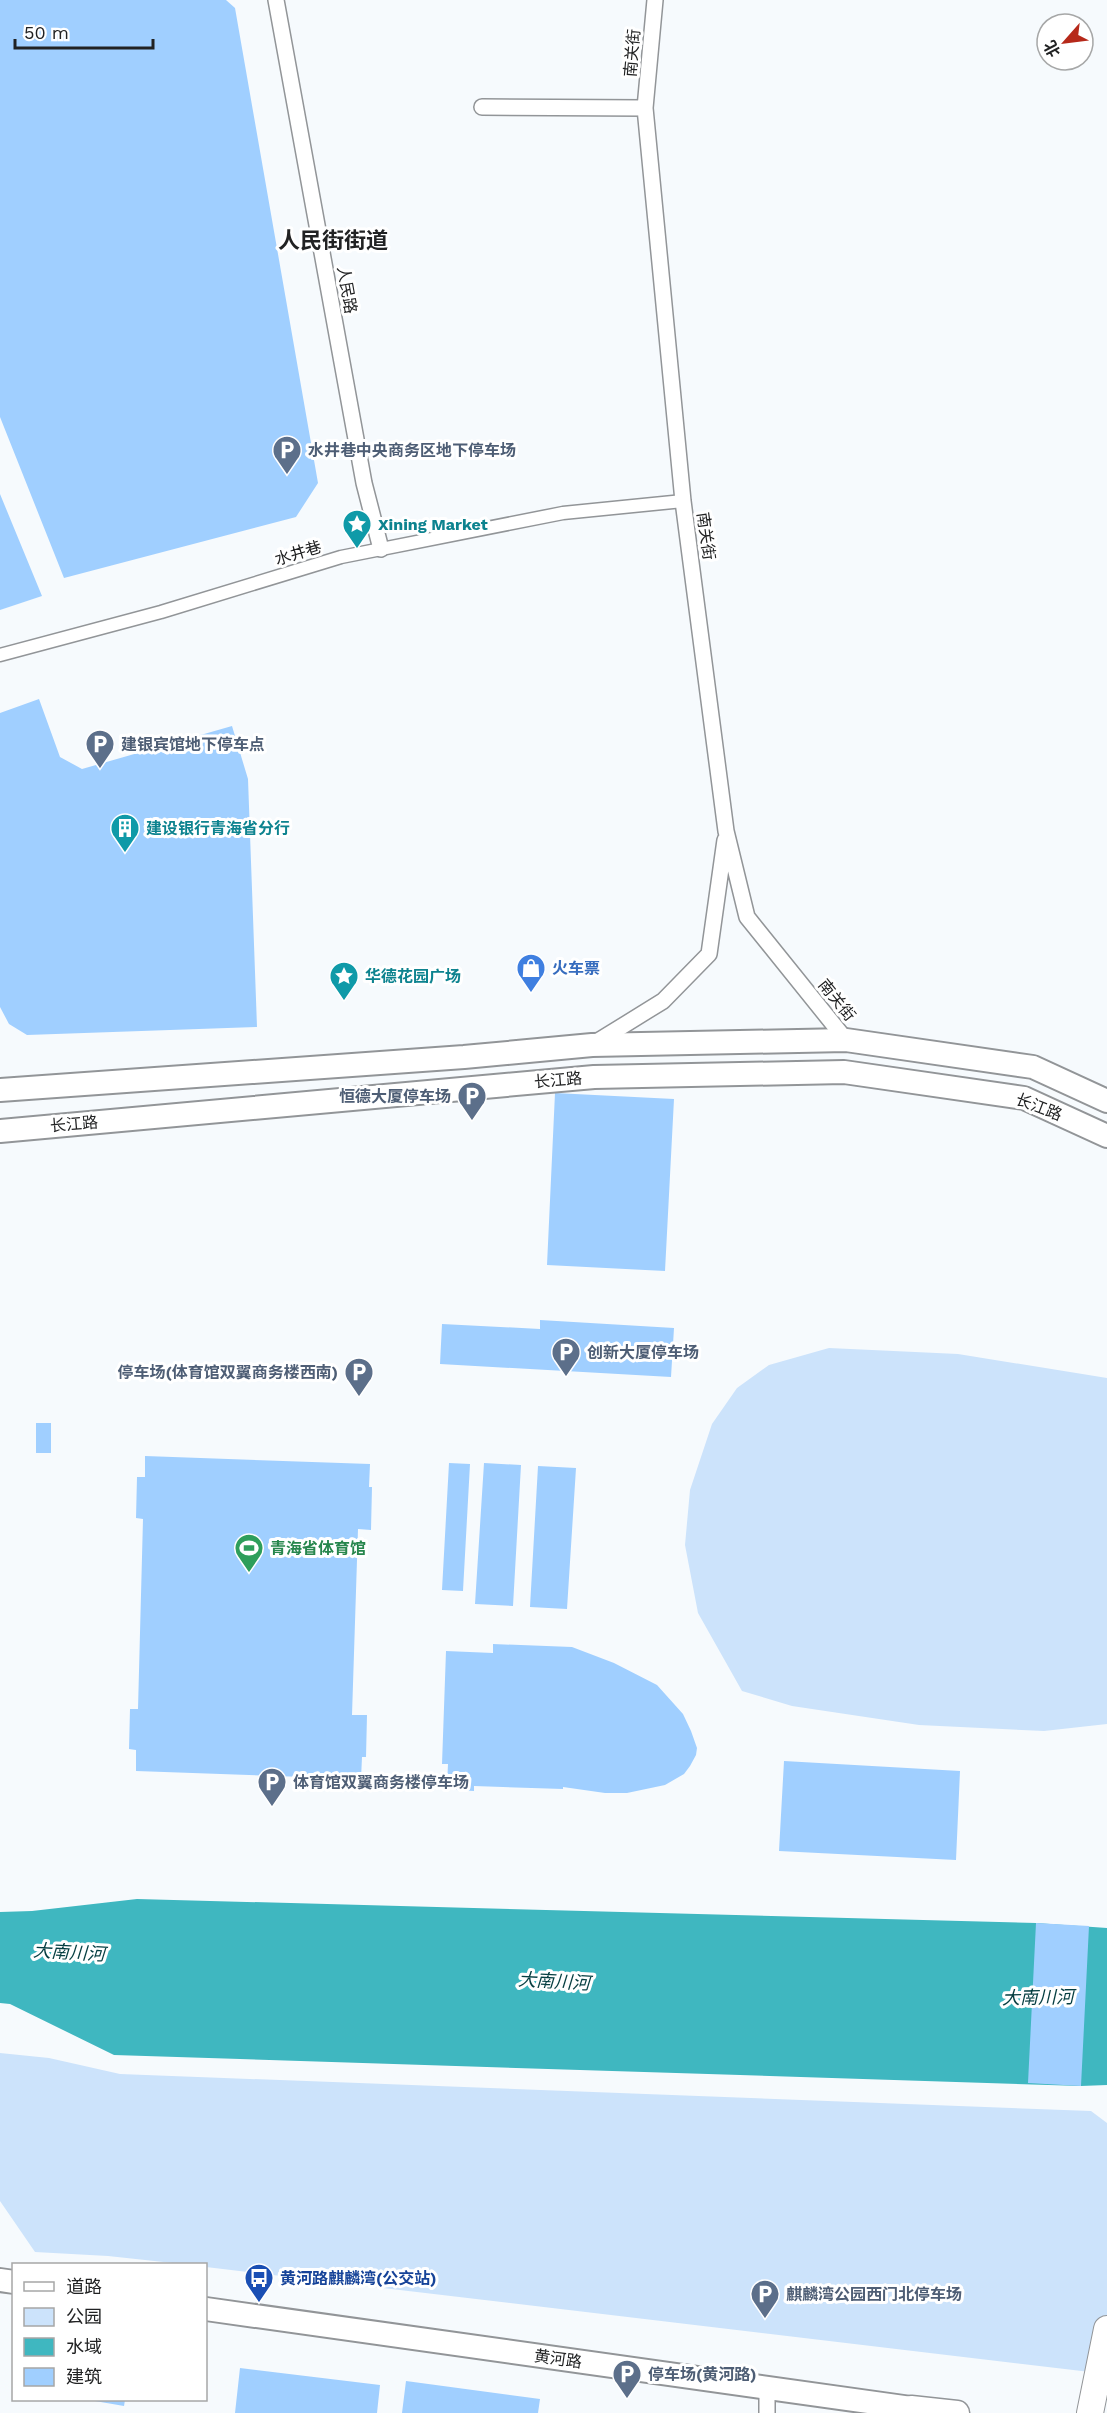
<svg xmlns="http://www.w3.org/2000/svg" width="1107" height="2413" font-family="'Work Sans','Noto Sans SC',sans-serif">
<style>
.green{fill:#cce3fb}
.water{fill:#3fb7c0}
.building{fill:#a0cfff}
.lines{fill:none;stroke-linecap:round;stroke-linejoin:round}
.pedestrian-casing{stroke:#929598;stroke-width:15}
.minor-casing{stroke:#929598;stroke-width:18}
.secondary-casing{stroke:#929598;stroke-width:26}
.primary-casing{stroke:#929598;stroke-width:27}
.trunk-casing{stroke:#929598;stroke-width:28}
.pedestrian{stroke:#fff;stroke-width:12}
.minor{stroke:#fff;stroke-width:15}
.secondary{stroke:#fff;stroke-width:22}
.primary{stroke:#fff;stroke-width:24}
.trunk{stroke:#fff;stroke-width:26}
.labels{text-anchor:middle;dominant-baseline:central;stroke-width:6;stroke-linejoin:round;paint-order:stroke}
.street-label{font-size:16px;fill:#212223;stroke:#fff}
.service-label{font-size:16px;font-weight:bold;fill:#4e5e75;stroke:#fff;text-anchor:start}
.culture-label{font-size:16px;font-weight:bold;fill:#0d838f;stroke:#fff;text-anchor:start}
.shop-label{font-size:16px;font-weight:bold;fill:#366cbe;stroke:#fff;text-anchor:start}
.leisure-label{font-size:16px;font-weight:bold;fill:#27864d;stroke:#fff;text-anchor:start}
.transit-label{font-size:16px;font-weight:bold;fill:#164399;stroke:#fff;text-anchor:start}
.water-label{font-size:18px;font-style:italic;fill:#053e41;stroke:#fff}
.district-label{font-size:22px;font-weight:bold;fill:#212223;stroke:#fff}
</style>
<rect width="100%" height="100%" fill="#f6fafd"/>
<path class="green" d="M829 1348 958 1354 1107 1378V1724L1044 1731 919 1725 792 1706 742 1691 698 1613 685 1545 690 1490 712 1424 737 1388 769 1365Z
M0 2053 49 2058 120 2074 1091 2111 1107 2123V2374L206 2267V2264H182L108 2256 35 2252 0 2201Z"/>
<path class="water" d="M137 1899 1036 1923 1107 1928V2085L1081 2086 114 2055 10 2004 0 2003V1912L32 1911Z"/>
<path class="building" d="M0 0H226L235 8 318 483 296 517 64 578 0 417Z
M0 494 42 596 0 610Z
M39 699 60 757 82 769 232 726 248 779 257 1027 27 1035 9 1024 0 1007V713Z
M555 1093 674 1099 665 1271 547 1265Z
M540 1320 674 1328 671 1377 440 1364 442 1324 540 1329Z
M36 1423H51V1453H36Z
M145 1456 370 1464 369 1487H372L371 1530 358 1529 352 1715H367L366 1757H362L361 1779 136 1771V1750L129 1749 130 1709H138L143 1519 136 1518 137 1477H145Z
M449 1463 470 1464 463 1591 442 1590Z
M484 1463 521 1465 513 1606 475 1604Z
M538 1466 576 1468 567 1609 530 1607Z
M493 1644 572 1647 614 1663 657 1685 683 1714 691 1731 697 1748 696 1755 690 1766 684 1774 665 1785 627 1793H605L563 1787V1789L474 1786V1791L456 1790V1785H447L448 1764H442L446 1651 493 1653Z
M784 1761 960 1771 956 1860 779 1851Z
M1036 1923 1089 1926 1081 2086 1028 2083Z
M240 2368 380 2385 377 2413H235Z
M406 2381 540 2399 538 2413H402Z
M89 2400H125L124 2406Z"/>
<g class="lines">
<g class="pedestrian-casing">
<path id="pedestrian" d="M0 655 161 612 341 557 563 513 683 501"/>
</g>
<g class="minor-casing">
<path id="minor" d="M276 0 364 483 381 549
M655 0 645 108 683 501 726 831 747 917 846 1040
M482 107 645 108
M595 1043 663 1001 709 954 725 840
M767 2413V2388"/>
</g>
<g class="secondary-casing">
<path id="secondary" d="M0 1090 464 1057 592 1045 846 1040 1033 1067 1107 1101
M0 1131 594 1077 844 1072 1024 1098 1107 1136
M0 2280 14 2282
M206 2309 911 2408"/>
</g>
<g class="primary-casing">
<path id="primary" d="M911 2408 957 2413"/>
</g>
<g class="trunk-casing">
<path id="trunk" d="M1090 2413 1107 2329"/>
</g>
<use href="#pedestrian" class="pedestrian"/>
<use href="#minor" class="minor"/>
<use href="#secondary" class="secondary"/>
<use href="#primary" class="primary"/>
<use href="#trunk" class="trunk"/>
</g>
<defs>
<g id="parking-pin" transform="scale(1.5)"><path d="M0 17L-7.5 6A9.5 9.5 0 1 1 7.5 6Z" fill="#5c6f8a" stroke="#fff"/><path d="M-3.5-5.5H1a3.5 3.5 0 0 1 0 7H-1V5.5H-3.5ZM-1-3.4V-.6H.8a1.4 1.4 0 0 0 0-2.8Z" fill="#fff"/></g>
<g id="sight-pin" transform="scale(1.5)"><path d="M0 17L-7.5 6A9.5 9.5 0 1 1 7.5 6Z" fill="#0f9aa8" stroke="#fff"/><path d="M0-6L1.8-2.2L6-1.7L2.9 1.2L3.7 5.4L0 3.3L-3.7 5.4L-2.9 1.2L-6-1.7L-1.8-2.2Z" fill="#fff"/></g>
<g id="building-pin" transform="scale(1.5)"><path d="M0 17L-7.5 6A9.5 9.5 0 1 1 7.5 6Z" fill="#0f9aa8" stroke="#fff"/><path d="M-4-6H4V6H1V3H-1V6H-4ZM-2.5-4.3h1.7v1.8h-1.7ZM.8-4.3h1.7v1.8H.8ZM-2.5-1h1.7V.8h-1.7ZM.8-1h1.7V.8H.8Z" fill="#fff"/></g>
<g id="shop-pin" transform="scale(1.5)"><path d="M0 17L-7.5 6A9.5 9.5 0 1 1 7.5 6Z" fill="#3f7fe0" stroke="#fff"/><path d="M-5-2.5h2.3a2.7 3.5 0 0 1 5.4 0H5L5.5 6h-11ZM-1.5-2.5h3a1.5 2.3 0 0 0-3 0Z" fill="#fff"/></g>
<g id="stadium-pin" transform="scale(1.5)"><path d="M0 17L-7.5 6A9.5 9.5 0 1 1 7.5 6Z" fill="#2e9e5b" stroke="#fff"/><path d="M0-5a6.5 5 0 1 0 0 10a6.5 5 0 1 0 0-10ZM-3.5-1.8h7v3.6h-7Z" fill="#fff"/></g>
<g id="bus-pin" transform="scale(1.5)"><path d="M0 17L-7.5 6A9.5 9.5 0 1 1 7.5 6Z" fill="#1a4fb4" stroke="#fff"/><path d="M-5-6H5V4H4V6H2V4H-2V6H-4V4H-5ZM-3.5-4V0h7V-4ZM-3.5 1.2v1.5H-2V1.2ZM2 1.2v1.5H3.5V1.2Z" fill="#fff"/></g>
</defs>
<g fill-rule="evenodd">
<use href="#parking-pin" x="287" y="450"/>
<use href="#sight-pin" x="357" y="524"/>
<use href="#parking-pin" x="100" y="744"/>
<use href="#building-pin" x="125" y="828"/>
<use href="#shop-pin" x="531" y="968"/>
<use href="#sight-pin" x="344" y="976"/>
<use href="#parking-pin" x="472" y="1096"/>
<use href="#parking-pin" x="566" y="1352"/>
<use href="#parking-pin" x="359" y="1372"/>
<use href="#stadium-pin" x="249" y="1548"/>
<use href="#parking-pin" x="272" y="1782"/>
<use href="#bus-pin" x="259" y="2278"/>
<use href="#parking-pin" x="765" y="2294"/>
<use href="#parking-pin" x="627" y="2374"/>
</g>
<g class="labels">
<g class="street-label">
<text transform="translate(632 53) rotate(-85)">南关街</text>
<text transform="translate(347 290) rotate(80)">人民路</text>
<text transform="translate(706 536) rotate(82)">南关街</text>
<text transform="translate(298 553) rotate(-17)">水井巷</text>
<text transform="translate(837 1000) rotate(51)">南关街</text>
<text transform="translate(558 1080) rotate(-5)">长江路</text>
<text transform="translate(1039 1107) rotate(21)">长江路</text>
<text transform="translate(74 1124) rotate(-5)">长江路</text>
<text transform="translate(558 2359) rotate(8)">黄河路</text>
</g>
<g class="service-label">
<text x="308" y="450">水井巷中央商务区地下停车场</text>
<text x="121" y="744">建银宾馆地下停车点</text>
<text x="451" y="1096" text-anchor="end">恒德大厦停车场</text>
<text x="587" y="1352">创新大厦停车场</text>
<text x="338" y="1372" text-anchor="end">停车场(体育馆双翼商务楼西南)</text>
<text x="293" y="1782">体育馆双翼商务楼停车场</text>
<text x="786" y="2294">麒麟湾公园西门北停车场</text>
<text x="648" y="2374">停车场(黄河路)</text>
</g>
<g class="culture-label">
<text x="378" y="524">Xining Market</text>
<text x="146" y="828">建设银行青海省分行</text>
<text x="365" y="976">华德花园广场</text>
</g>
<g class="shop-label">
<text x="552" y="968">火车票</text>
</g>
<g class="leisure-label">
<text x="270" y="1548">青海省体育馆</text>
</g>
<g class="transit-label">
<text x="280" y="2278">黄河路麒麟湾(公交站)</text>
</g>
<g class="water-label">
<text transform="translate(69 1952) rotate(3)">大南川河</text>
<text transform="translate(554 1981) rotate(3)">大南川河</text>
<text transform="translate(1038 1997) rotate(-1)">大南川河</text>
</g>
<g class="district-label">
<text x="333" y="240">人民街街道</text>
</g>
</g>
<rect x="12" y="2263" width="195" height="138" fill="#ffffff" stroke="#a6a7a7" stroke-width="1.5"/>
<rect x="24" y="2282" width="30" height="9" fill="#ffffff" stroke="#a6a7a7" stroke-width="1.5"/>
<text x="66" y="2293" font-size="18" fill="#212223">道路</text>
<rect x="24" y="2308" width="30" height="18" fill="#cce3fb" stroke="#a6a7a7" stroke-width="1.5"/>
<text x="66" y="2323" font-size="18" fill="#212223">公园</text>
<rect x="24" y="2338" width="30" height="18" fill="#3fb7c0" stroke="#a6a7a7" stroke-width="1.5"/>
<text x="66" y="2353" font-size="18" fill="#212223">水域</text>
<rect x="24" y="2368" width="30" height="18" fill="#a0cfff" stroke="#a6a7a7" stroke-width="1.5"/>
<text x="66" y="2383" font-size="18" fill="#212223">建筑</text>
<g transform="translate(1065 42) rotate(242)"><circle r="28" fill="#ffffff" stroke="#a6a7a7" stroke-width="1.5"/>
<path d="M0-4.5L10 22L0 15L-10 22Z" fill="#b6291a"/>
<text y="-9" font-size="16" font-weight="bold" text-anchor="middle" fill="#212223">北</text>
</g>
<path d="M15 39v9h138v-9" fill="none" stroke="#212223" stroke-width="3"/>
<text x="24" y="39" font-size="18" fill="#212223" stroke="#ffffff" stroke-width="4.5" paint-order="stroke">50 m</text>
</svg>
